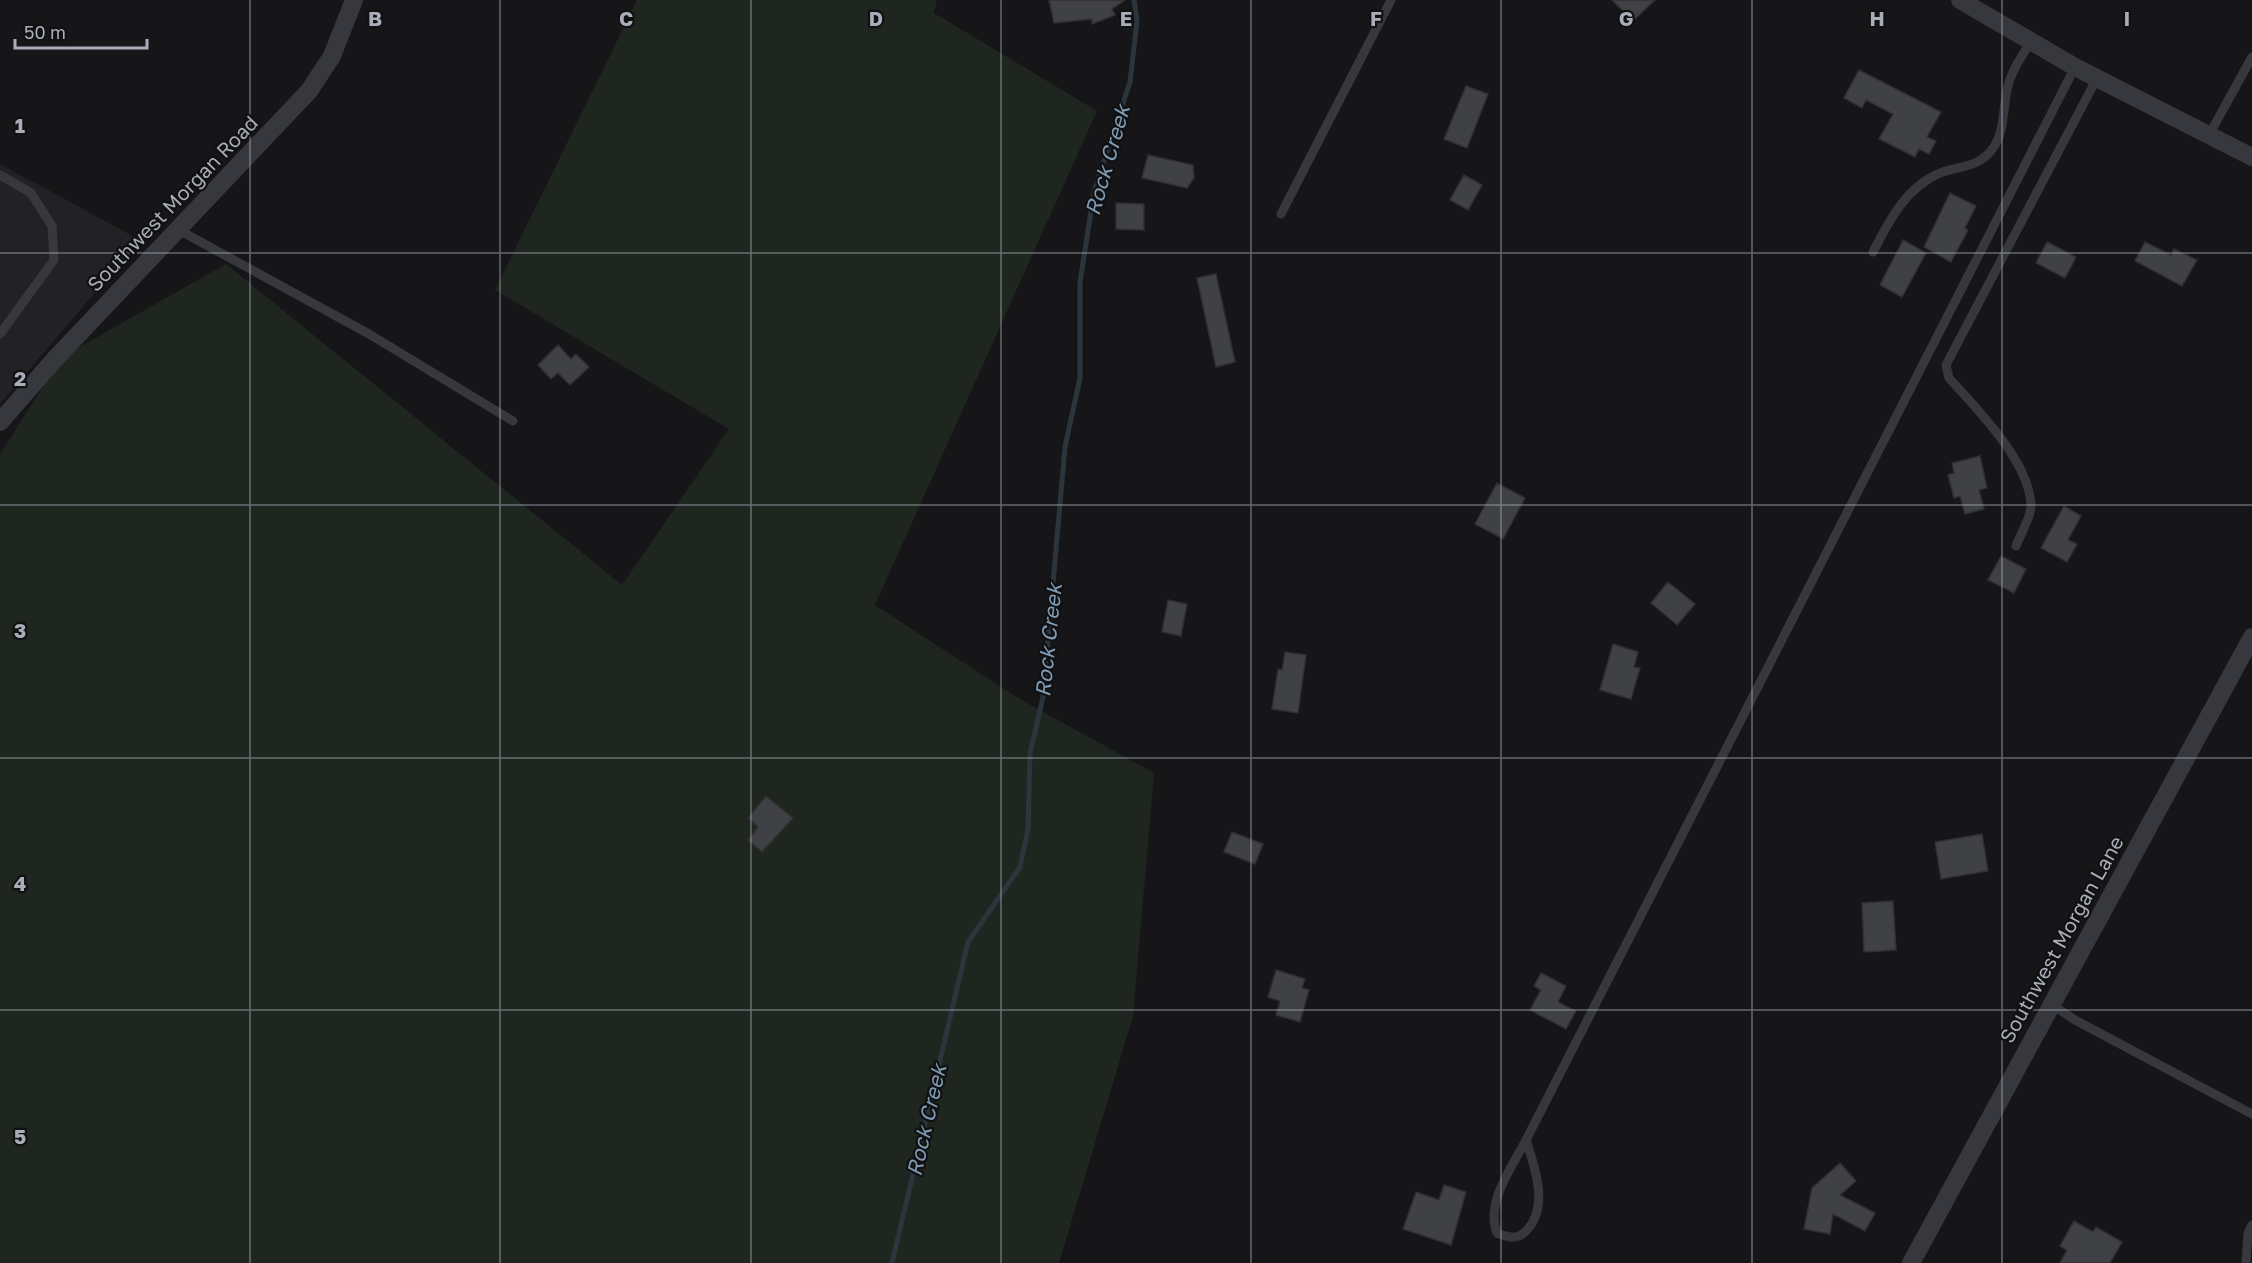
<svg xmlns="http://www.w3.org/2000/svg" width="2252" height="1263" font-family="'Golos Text',sans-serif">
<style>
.built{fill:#222225}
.green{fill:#1e261f}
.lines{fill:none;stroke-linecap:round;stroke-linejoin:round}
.stream{stroke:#2c353c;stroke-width:5}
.building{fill:#404145;stroke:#303034;stroke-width:1.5}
.service{stroke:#37383d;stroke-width:9}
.minor{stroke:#37383d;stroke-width:18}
.grid{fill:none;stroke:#a8adb8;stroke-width:1.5;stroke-opacity:0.55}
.labels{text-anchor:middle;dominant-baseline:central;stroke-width:4.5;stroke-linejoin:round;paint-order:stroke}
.street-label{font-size:20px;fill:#a8adb8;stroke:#111113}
.water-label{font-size:21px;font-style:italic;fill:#7f9bb3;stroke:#111113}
.grid-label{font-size:20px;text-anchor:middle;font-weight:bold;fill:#a8adb8;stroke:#111113;stroke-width:4.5;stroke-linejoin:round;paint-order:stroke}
</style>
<rect width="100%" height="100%" fill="#161618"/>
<path class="built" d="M0 164 140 240 0 404Z"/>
<path class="green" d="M637 0H937L934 13 1097 111 875 605 1018 698 1154 773 1133 1016 1059 1263H0V454L62 357 226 264 622 585 729 429 495 290Z"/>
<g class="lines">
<path class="stream" d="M892 1263 968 942 1020 867 1028 829 1030 754 1043 697 1065 447 1080 378V282L1094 192 1130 82 1137 21 1134 0"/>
</g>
<path class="building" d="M1049 0H1125L1112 9 1115 15 1092 24V19L1054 23Z
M1612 0H1655L1633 21Z
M1859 70 1941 112 1927 137 1936 141 1929 154 1919 149 1915 157 1879 139 1893 114 1866 100 1862 108 1844 98Z
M1466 86 1488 94 1467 148 1444 139Z
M1148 155 1193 165 1194 178 1187 188 1142 178Z
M1464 175 1482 185 1468 210 1450 200Z
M1950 193 1976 206 1965 228 1968 230 1951 262 1924 247Z
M1116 203 1144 204V230L1116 229Z
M1903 240 1926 253 1902 297 1880 285Z
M2047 242 2076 257 2065 278 2036 263Z
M2145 242 2171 255 2174 249 2197 260 2182 286 2135 261Z
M1216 274 1235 362 1216 367 1197 278Z
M558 345 571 359 576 354 589 367 570 385 558 373 551 379 538 365Z
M1980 456 1987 488 1979 490 1984 509 1965 514 1960 496 1954 498 1948 475 1954 473 1952 463Z
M1497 483 1525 498 1503 539 1475 524Z
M2064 506 2081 516 2068 540 2077 544 2067 562 2041 548Z
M2001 556 2026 569 2014 593 1988 580Z
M1668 582 1695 604 1677 625 1651 603Z
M1168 600 1187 604 1181 636 1162 632Z
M1613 644 1638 652 1634 667 1640 668 1631 699 1600 690Z
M1285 652 1306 655 1298 713 1272 709 1278 669 1282 670Z
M766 796 793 818 762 852 748 840 758 827 748 818Z
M1232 832 1263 844 1255 864 1224 852Z
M1982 834 1988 871 1941 879 1935 842Z
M1893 901 1896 950 1864 952 1862 903Z
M1276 970 1305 979 1302 988 1309 990 1300 1022 1276 1015 1280 1001 1268 997Z
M1541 973 1566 986 1558 1002 1576 1011 1566 1029 1530 1010 1541 990 1534 986Z
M1840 1163 1856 1181 1840 1195 1875 1213 1865 1231 1833 1214 1830 1234 1804 1229 1812 1188Z
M1444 1185 1466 1192 1451 1245 1403 1229 1416 1192 1439 1200Z
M2074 1221 2093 1232 2096 1227 2122 1242 2110 1263H2060L2067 1250 2060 1246Z"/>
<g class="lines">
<path class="service" d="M2209 135 2252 57
M0 175 31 193 52 226 54 260 0 334
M1281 214 1391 0
M177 229 369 334 513 421
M1873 252C1889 221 1906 187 1940 173 1959 166 1976 168 1990 152 2006 134 2002 108 2008 86 2011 71 2023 55 2031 41
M2016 546C2020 535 2030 519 2031 507 2031 463 1977 409 1949 378L1946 365 2097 78
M2051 1004 2075 1020 2252 1114
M1526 1140C1535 1168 1549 1206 1527 1230 1518 1240 1509 1238 1497 1233 1485 1203 1512 1167 1526 1140L2075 67
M2246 1263 2248 1233 2252 1225"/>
<path class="minor" d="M1960 0 2075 67 2252 157
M0 422 54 360 309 91 332 56 354 0
M1911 1263 2252 637"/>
</g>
<path class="grid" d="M250 0V1263M500 0V1263M751 0V1263M1001 0V1263M1251 0V1263M1501 0V1263M1752 0V1263M2002 0V1263M0 253H2252M0 505H2252M0 758H2252M0 1010H2252"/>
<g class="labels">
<g class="street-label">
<text transform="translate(172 203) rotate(-46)">Southwest Morgan Road</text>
<text transform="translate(2061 939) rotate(-61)">Southwest Morgan Lane</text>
</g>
<g class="water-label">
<text transform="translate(1107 160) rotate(-74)">Rock Creek</text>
<text transform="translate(1048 640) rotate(-84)">Rock Creek</text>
<text transform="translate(926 1120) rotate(-77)">Rock Creek</text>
</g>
</g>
<g class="grid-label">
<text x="375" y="26">B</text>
<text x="626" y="26">C</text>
<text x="876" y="26">D</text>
<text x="1126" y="26">E</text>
<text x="1376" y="26">F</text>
<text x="1626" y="26">G</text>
<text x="1877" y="26">H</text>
<text x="2127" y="26">I</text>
<text x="20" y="133">1</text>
<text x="20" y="386">2</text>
<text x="20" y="638">3</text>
<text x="20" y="891">4</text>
<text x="20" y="1144">5</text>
</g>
<path d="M15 39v9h132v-9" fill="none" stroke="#a8adb8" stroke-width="3"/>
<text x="24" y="39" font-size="18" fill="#a8adb8" stroke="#111113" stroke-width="4.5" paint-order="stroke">50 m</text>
</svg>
